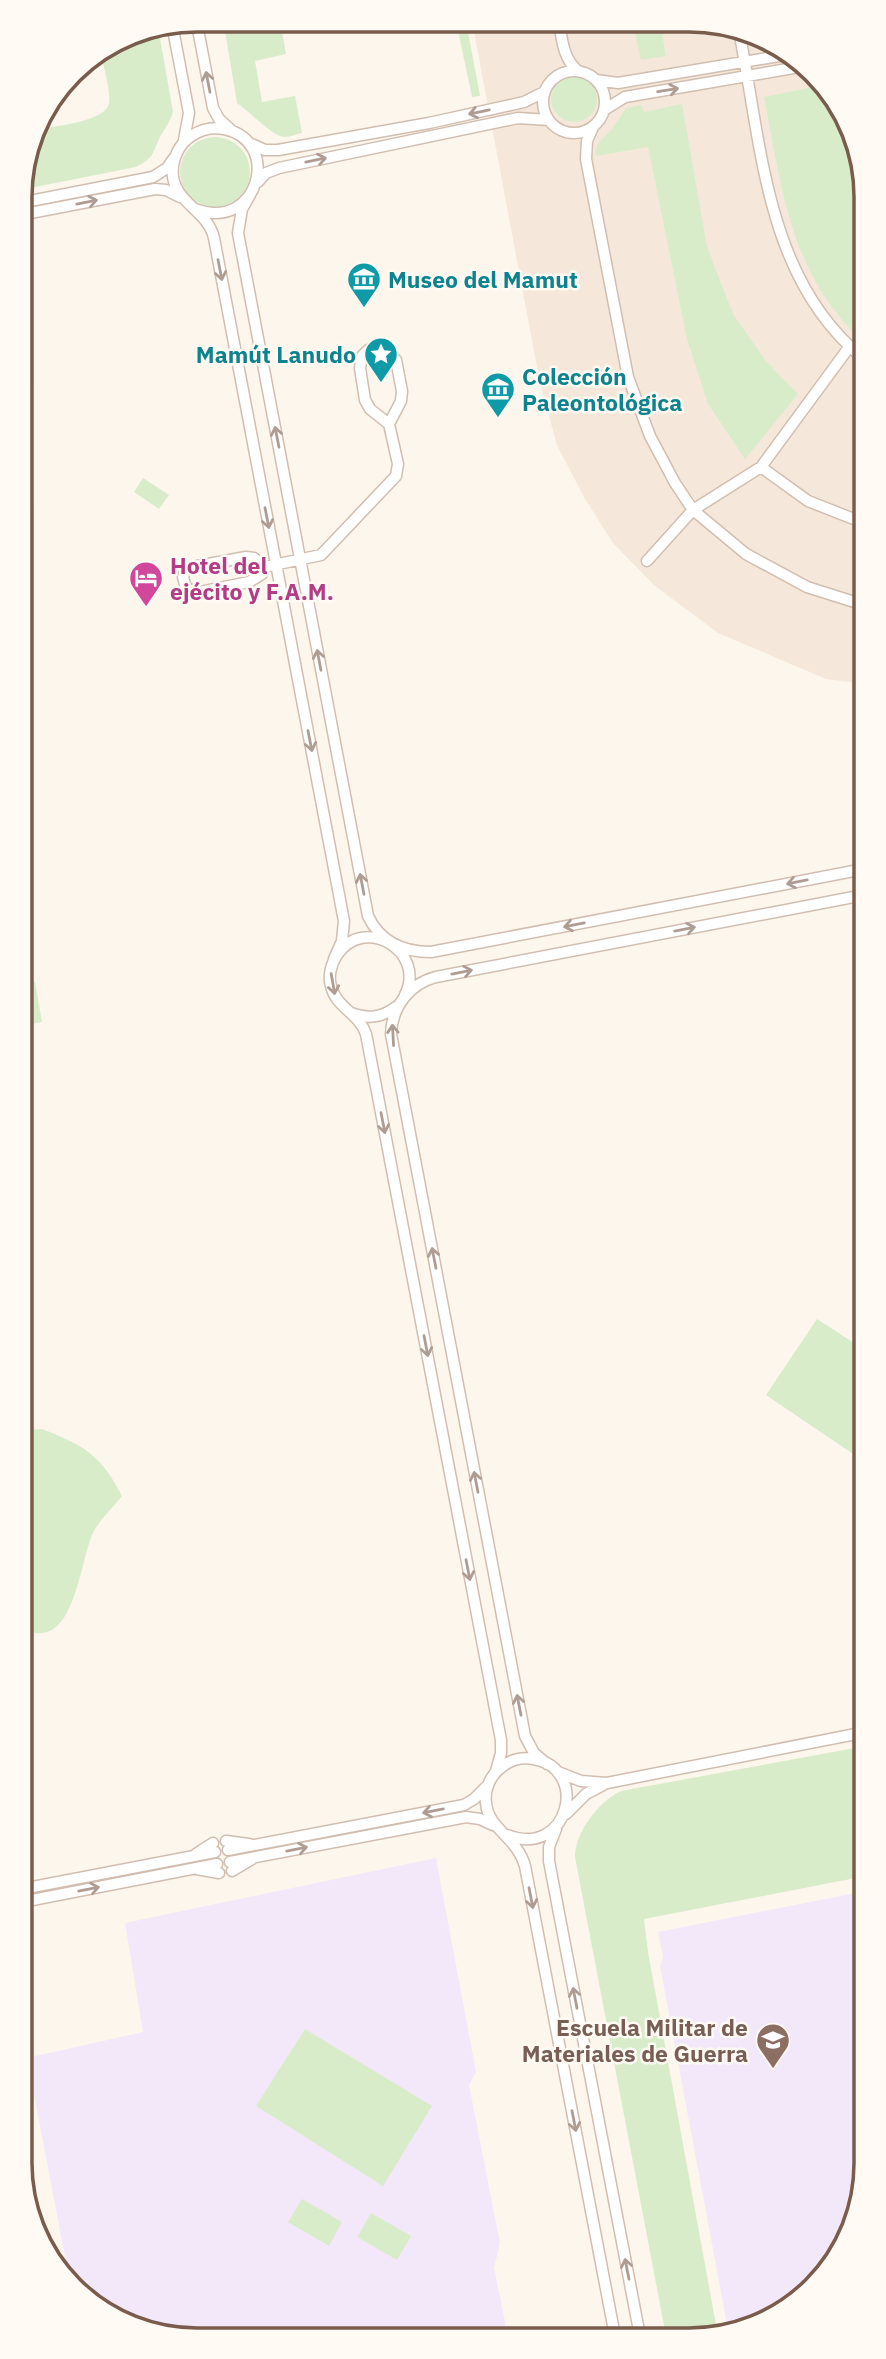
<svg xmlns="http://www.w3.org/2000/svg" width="886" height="2359" font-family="'IBM Plex Sans',sans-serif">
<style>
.residential{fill:#f5e8da}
.education{fill:#f3e8fa}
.green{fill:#d8ecc9}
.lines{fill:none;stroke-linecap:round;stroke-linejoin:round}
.minor-casing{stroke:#d1beb0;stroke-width:13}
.minor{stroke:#fff;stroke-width:10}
.oneway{stroke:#af9d94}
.labels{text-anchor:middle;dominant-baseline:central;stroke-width:5;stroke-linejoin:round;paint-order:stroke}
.culture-label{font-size:23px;font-weight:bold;fill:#0d838f;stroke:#fffaf3;text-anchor:start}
.hotel-label{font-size:23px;font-weight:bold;fill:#b23c85;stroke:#fffaf3;text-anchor:start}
.education-label{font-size:23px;font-weight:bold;fill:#785e54;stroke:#fffaf3;text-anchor:end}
.rim{fill:none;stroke:#7a5c4d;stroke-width:3.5}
</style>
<rect width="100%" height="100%" fill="#fdf6ec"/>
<path class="residential" d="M472 21 725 23 815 71 863 161 864 684 826 679 718 633 655 586 613 543 585 499 557 445 540 383Z"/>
<path class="education" d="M436 1858 476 2072 469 2085 500 2243 494 2268 508 2336H162L71 2288 27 2058 143 2032 125 1923Z
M866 1891V2174L853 2230 823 2279 779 2316 729 2335 660 1966 663 1957 658 1932Z"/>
<path class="green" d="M223 19 280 20 286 54 255 61 262 102 295 96 302 133C297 134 290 137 285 137 274 138 249 111 237 103Z
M456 21H466L480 96 472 97Z
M633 22H660L666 56 641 60Z
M158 27 173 112C170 122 165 128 160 137 152 154 154 158 136 167L20 190 34 130C52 126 100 123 108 106 113 96 102 62 100 50L129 33Z
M551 99a23 23 0 1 1 46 0a23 23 0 1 1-46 0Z
M823 85 863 161 864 342C790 276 782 188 764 97Z
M682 104 707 247 733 314 765 360 798 394 745 459 708 404 687 339 648 147 596 156 595 150 598 143 612 129 626 108 641 105 644 112Z
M180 172a35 35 0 1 1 70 0a35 35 0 1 1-70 0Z
M143 478 169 495 159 509 134 492Z
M35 982 42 1022 21 1026V985Z
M817 1319 865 1350V1462L766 1395Z
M42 1429C85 1446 101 1455 122 1496 113 1508 98 1521 92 1535 79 1566 73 1656 22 1628V1430Z
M866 1746V1876L644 1919 648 1952 718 2336H666L575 1857C575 1832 599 1801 621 1791Z
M305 2029 432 2106 383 2186 256 2106Z
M302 2199 342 2222 329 2246 288 2222Z
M371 2213 411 2236 397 2260 357 2237Z"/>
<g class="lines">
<g class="minor-casing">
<path id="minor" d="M196 19 213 108 219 119 231 130
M559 22C562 39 563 59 578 71
M172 24 189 113 184 140
M739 31C762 145 765 279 864 359
M543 102a31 31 0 1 1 62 0a31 31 0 1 1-62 0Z
M596 80 618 83 785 55
M604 110 625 97 805 66
M593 127 587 141 586 159 628 377 650 436 675 483 693 510 746 554 807 587 864 605
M249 143 265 150H278L429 123 524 102 544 92
M258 182 266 173 279 168 518 118 549 120
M250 195 242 209 238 233 368 916C380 942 404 952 431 952L864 869
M20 203 153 177 167 168 174 158
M195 209C260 233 282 140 224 129 213 127 202 129 193 135 179 143 171 160 173 177 177 204 208 211 214 238L344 921 342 941 334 959
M20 215 155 189 166 190 180 197
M761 467 808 501 864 523
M647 561 693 510 761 467 850 346
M264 567 262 574 249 582 199 592 186 588 183 577 185 571 192 567 246 557 254 558 264 567 321 555 396 476 398 464 389 424 401 401 402 391 396 360 383 348 376 347 368 350 362 356 360 368 365 400 370 409 389 424
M405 995C427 951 364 914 337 955 331 964 328 976 331 986 336 1008 359 1013 366 1034L501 1740V1753L496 1771
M351 1013C368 1019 381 1018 396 1007
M547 1764 534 1753 525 1736 391 1034C392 1007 409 984 436 977L864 895
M558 1772 581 1781 607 1783 866 1732
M566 1814 586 1794 603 1785
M556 1829 549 1847V1861L640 2336
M507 1835C569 1859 590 1769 534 1759 523 1757 512 1759 503 1766 491 1774 484 1789 486 1803 488 1829 517 1837 525 1866L615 2336
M226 1841 249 1844
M228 1850 464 1805 474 1799 486 1787
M196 1854 213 1843
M230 1862 466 1817 480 1819 493 1825
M197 1869 219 1873
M232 1871 252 1859
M22 1889 215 1852
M22 1902 217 1864"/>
</g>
<use href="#minor" class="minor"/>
</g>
<defs><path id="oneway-shaft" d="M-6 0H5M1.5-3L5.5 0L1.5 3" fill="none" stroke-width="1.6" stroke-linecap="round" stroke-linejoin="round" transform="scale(1.75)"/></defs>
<g class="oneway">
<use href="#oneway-shaft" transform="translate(208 82) rotate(-101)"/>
<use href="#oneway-shaft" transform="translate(668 90) rotate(-9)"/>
<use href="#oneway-shaft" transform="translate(479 112) rotate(168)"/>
<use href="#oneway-shaft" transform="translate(316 160) rotate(-12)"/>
<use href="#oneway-shaft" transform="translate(87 202) rotate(-11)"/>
<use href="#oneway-shaft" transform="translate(220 270) rotate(79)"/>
<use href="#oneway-shaft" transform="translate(277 437) rotate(-101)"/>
<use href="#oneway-shaft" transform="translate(267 518) rotate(79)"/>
<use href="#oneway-shaft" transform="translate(319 660) rotate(-101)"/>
<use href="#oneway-shaft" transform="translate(310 741) rotate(79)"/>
<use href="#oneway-shaft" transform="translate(797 882) rotate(169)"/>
<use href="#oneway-shaft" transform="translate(362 884) rotate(-101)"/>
<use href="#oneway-shaft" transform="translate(574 925) rotate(169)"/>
<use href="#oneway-shaft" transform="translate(685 929) rotate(-11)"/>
<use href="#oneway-shaft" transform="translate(462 972) rotate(-11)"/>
<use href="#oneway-shaft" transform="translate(333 984) rotate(80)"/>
<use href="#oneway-shaft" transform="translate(393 1035) rotate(-93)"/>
<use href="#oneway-shaft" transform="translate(383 1123) rotate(79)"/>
<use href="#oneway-shaft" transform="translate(434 1258) rotate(-101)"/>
<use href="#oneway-shaft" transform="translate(426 1346) rotate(79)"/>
<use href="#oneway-shaft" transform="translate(476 1482) rotate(-101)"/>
<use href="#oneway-shaft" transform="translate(468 1570) rotate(79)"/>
<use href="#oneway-shaft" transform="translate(519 1705) rotate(-101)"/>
<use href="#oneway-shaft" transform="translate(433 1811) rotate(169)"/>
<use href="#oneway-shaft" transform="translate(297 1849) rotate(-11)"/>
<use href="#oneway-shaft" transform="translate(89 1889) rotate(-11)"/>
<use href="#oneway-shaft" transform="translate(531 1898) rotate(79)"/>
<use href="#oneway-shaft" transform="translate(575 1998) rotate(-101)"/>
<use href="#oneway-shaft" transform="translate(574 2121) rotate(79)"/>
<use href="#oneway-shaft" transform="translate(627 2269) rotate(-101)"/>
</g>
<defs>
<g id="museum-pin" transform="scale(1.75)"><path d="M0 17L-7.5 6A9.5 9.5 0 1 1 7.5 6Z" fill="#0f9aa8" stroke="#fffaf3"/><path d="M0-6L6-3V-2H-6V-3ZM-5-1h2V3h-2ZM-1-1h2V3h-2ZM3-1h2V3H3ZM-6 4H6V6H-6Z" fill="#fff"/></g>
<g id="sight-pin" transform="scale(1.75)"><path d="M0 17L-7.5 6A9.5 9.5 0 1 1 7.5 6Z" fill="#0f9aa8" stroke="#fffaf3"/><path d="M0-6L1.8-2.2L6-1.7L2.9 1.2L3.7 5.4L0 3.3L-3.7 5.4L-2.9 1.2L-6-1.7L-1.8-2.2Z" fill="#fff"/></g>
<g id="hotel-pin" transform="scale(1.75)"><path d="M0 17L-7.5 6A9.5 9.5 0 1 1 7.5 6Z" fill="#d1479c" stroke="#fffaf3"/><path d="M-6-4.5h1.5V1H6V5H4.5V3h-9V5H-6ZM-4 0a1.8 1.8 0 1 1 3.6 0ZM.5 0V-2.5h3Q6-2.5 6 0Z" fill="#fff"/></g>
<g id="university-pin" transform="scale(1.75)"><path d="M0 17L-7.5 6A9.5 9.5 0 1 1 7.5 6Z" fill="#8d6e63" stroke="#fffaf3"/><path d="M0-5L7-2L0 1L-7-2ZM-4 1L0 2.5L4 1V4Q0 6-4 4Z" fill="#fff"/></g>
</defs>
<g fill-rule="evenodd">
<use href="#museum-pin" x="364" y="279"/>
<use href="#sight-pin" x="381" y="354"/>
<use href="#museum-pin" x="498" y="389"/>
<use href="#hotel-pin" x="146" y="578"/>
<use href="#university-pin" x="773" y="2040"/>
</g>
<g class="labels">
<g class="culture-label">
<text x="388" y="279">Museo del Mamut</text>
<text x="356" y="354" text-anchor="end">Mamút Lanudo</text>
<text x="522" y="376">Colección<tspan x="522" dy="26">Paleontológica</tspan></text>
</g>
<g class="hotel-label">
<text x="170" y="565">Hotel del<tspan x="170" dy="26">ejécito y F.A.M.</tspan></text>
</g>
<g class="education-label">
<text x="748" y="2027">Escuela Militar de<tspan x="748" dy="26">Materiales de Guerra</tspan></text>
</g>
</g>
<path d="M0 0H886V2359H0ZM197 32H689A165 165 0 0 1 854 197V2163A165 165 0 0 1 689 2328H197A165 165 0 0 1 32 2163V197A165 165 0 0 1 197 32Z" fill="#fffaf3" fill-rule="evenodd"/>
<path class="rim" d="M197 32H689A165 165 0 0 1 854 197V2163A165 165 0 0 1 689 2328H197A165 165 0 0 1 32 2163V197A165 165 0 0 1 197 32Z"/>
</svg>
